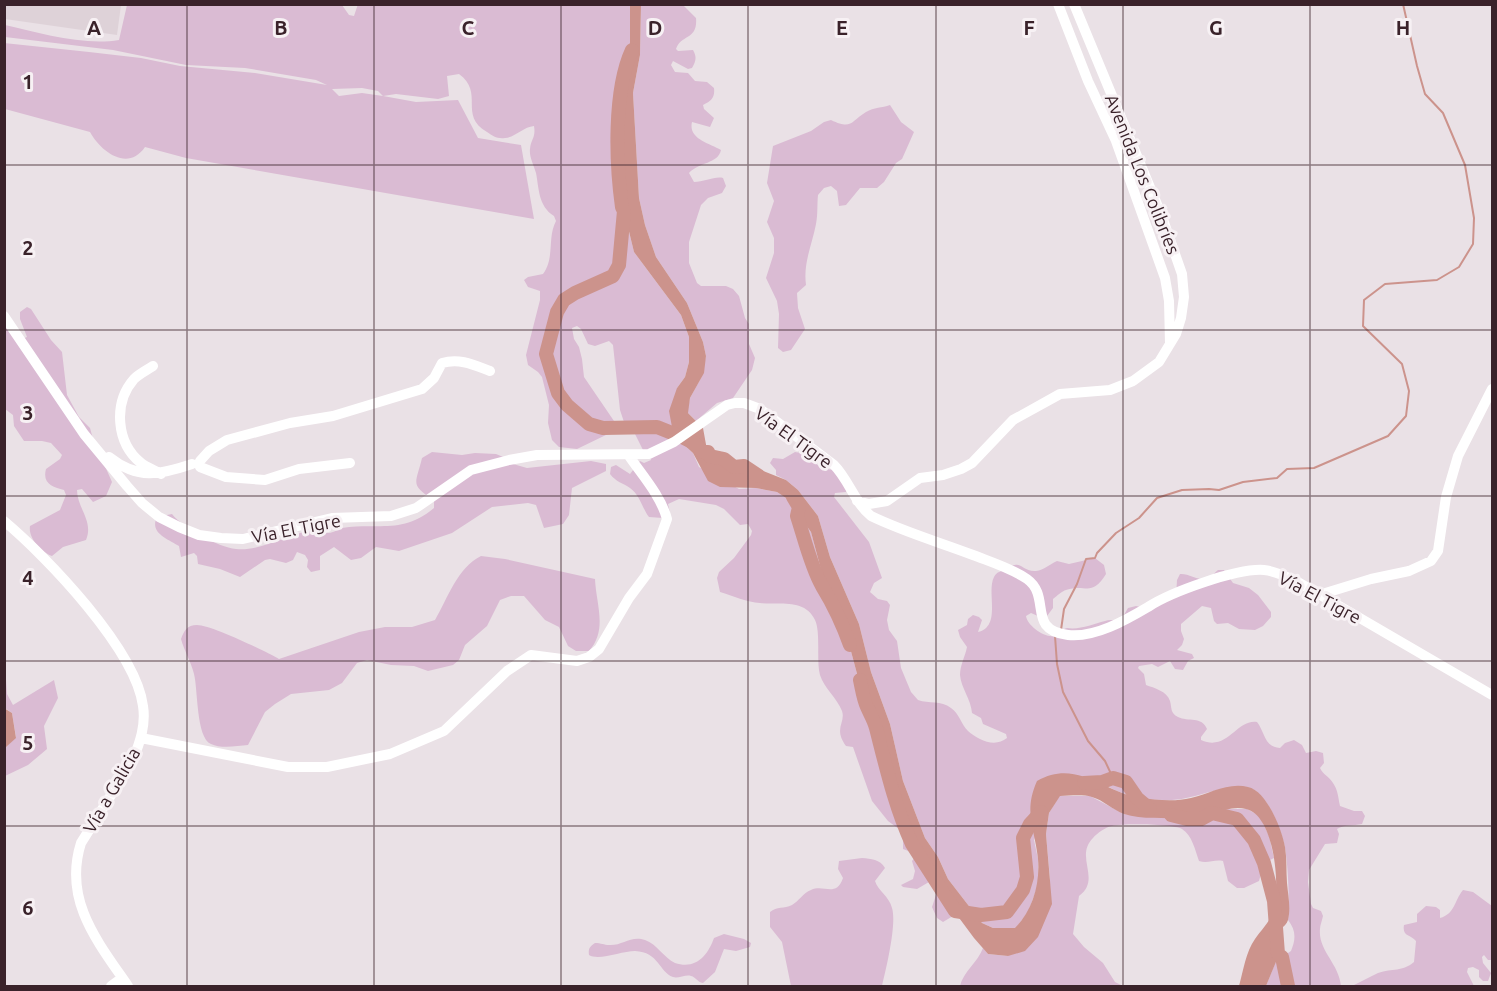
<svg xmlns="http://www.w3.org/2000/svg" width="1497" height="991" font-family="Ubuntu,sans-serif">
<style>
.built{fill:#ded2d8}
.green{fill:#dabbd3;fill-rule:evenodd}
.water{fill:#cc938c}
.lines{fill:none;stroke-linecap:round;stroke-linejoin:round}
.stream{stroke:#cc938c;stroke-width:2}
.river{stroke:#cc938c;stroke-width:14}
.minor{stroke:#fff;stroke-width:10}
.grid{fill:none;stroke:#3a222a;stroke-width:1.5;stroke-opacity:0.55}
.labels{text-anchor:middle;dominant-baseline:central;stroke-width:6;stroke-linejoin:round;paint-order:stroke}
.street-label{font-size:18px;fill:#3a222a;stroke:#f7f1f4}
.grid-label{font-size:20px;text-anchor:middle;font-weight:bold;fill:#3a222a;stroke:#f7f1f4;stroke-width:6;stroke-linejoin:round;paint-order:stroke}
</style>
<rect width="100%" height="100%" fill="#eae1e6"/>
<path class="built" d="M4 5H121L117 35 5 19Z"/>
<path class="green" d="M358 4 630 5V43L618 168 624 211 634 252 681 315 689 337V362L685 377 677 388 682 443 693 453 699 467 739 489 756 488 777 492 786 498 811 532 827 592 845 629 863 696 877 730 902 819 913 845 911 852 903 849V832L888 821 872 801 853 747 846 746C833 728 846 723 842 711 837 698 824 688 820 675 816 661 821 633 815 620 805 598 779 605 760 603 747 602 733 596 720 592L717 578 719 572 734 558 751 535 752 531 748 524 740 525 724 509 716 505 679 499 668 504 670 513 663 518 649 517C642 508 640 495 630 488 623 483 616 482 610 474L611 467 616 465 630 474 640 461 644 463 651 460 649 454 643 450 634 432 624 422 620 410 613 345 609 341 595 346 588 344 581 329 577 326 572 328 574 339 579 347 582 359 584 377 614 421 608 434 577 449 559 447 552 440 548 423 549 405 542 377 538 372 528 365 526 355 540 300V291L528 287 524 280 528 277 543 274C555 258 547 238 556 221L554 216C538 206 539 188 536 173 534 165 529 157 530 149 531 139 536 138 534 126 523 127 516 137 505 138 497 139 493 136 487 132 458 115 485 93 459 74L447 76 449 96 438 99 396 94 383 96 416 102 458 100 478 138 521 145 534 219 186 158 145 147C128 172 101 152 90 132L5 109 4 43 89 52 141 58 180 66 255 73 327 85 316 80 245 68 186 65 113 50 5 37V25C39 33 84 46 119 40L127 5H342L349 15 354 16ZM362 88 378 91 383 96 362 93 339 96 332 89Z
M641 5H683L696 18C698 40 681 34 676 49L678 51 693 50C697 57 696 61 692 68L688 69 673 61 671 65 675 72 688 73 695 81 707 82 714 88C715 97 712 101 703 105L704 109 714 118 710 127 692 122C688 139 709 143 721 150 718 164 699 162 689 173L694 182C704 182 715 176 723 178L726 186 722 193 708 198 701 205 689 242V263L697 283 701 286H726L733 289 739 296 745 318 749 324V344L755 358 752 370 733 398 717 403 696 421 688 413V407L690 398 701 378 706 356 703 342 687 303 656 257 645 225 639 198 633 93 640 55Z
M890 105 901 122 914 132 902 159 896 163 884 182 877 188H860L846 205 839 206 837 191 831 186 824 188 818 195C817 204 818 214 816 224 812 245 803 263 806 285L797 293 798 308 805 329 791 350 783 352 778 348 779 314 777 301 766 278 774 253V238L767 222 774 201 767 183 773 146 811 131 824 122 831 120C852 130 850 122 866 112 874 107 882 108 890 105Z
M27 307 31 309 51 340 62 352 67 395 79 417 90 428 93 439 112 482 106 496 93 502 82 489 77 490C77 508 94 521 86 540L63 547 52 556C41 552 28 538 30 526L60 510 66 495 64 490C53 487 42 484 46 469L60 459 62 455 51 443 42 441H24L14 426 13 415 5 409 4 323 22 339 27 337 20 319V312Z
M432 452 462 455 475 453 496 454 508 459 513 464 527 468 591 461 606 464V471L572 488 569 515 563 524 544 528 536 505 528 503 492 507 452 533 399 551 376 547 361 558 351 560 334 547 320 556V570L311 572 307 567 308 560 305 555 297 552 293 560 286 563 270 559 265 560 240 577 220 569 198 564 197 556 194 553 181 557 179 546C168 539 149 533 157 517L172 514C183 528 218 547 236 549 257 552 286 536 307 531 315 529 321 533 329 533 333 533 338 529 342 528 377 522 402 535 434 508V500C409 484 416 484 422 458Z
M795 452C808 453 811 462 821 467 825 470 831 469 836 470L847 486 846 492 835 493 834 497 869 542 882 578 874 583 870 592 878 599 887 601 890 605 887 620 889 630 897 641 901 668 911 692 918 700C929 704 941 700 951 708 959 713 961 724 968 731 978 740 995 748 1007 738L1006 734 983 724 981 718 972 713C971 699 961 688 960 675 960 665 965 657 967 647L960 637 958 630 967 625 968 619 973 615 979 617 982 620 978 632C1002 626 986 592 994 577 997 571 1001 572 1006 569 1022 558 1021 572 1036 571 1044 570 1050 564 1057 561L1069 564 1095 558 1104 565 1106 574C1091 598 1086 583 1066 590 1062 591 1057 596 1053 599V608L1047 616H1038L1031 613 1026 616C1027 625 1044 638 1054 636 1058 635 1062 629 1067 628 1080 630 1093 624 1105 621 1110 619 1115 621 1121 620L1128 608 1136 606 1150 609 1176 597 1177 580 1180 574C1190 573 1202 584 1211 577 1213 575 1215 572 1218 570H1224L1233 583 1249 588 1258 595 1271 612V617L1263 626 1255 630 1239 629 1228 623 1217 624 1214 621 1211 608 1202 606 1181 624V631L1184 639 1182 645 1177 650 1192 654 1194 658 1188 661 1183 670 1175 669 1170 661 1158 667 1152 664 1139 666 1138 668 1144 674 1146 685C1154 688 1167 691 1170 701 1172 708 1170 713 1178 717 1188 722 1202 716 1207 729L1201 737V740C1228 752 1236 719 1257 722 1265 732 1264 747 1280 748L1285 743 1294 740 1302 745 1306 753 1316 751 1323 753 1324 763 1320 768C1323 775 1329 776 1333 783 1338 790 1338 797 1340 806L1354 811H1362L1365 816 1362 824C1353 826 1345 824 1337 829L1339 834 1337 843 1325 844 1309 870 1308 882 1311 904 1313 908 1321 911 1323 916C1322 921 1320 925 1320 929 1318 951 1339 963 1341 986H1266L1276 961 1291 951C1296 939 1296 930 1288 920 1290 902 1288 860 1284 843 1279 825 1265 787 1244 787 1214 786 1194 801 1164 800 1147 800 1130 797 1115 790 1109 788 1105 783 1099 782 1086 778 1072 776 1058 774L1034 840 1038 859V880L1036 891 1028 912 1015 929 993 928 982 923 948 879 938 857 925 838 903 781 890 724 871 672 859 624 830 557 818 516 798 490 786 480 776 475V470L770 463 773 458 783 459Z
M481 556 505 559 595 579C596 604 608 630 589 651H576L568 646 559 627 545 620 524 596H511L500 600 487 626 465 645 459 660 453 665 428 671 414 666 391 665 367 660 357 663 342 683 329 690 291 694 275 704 265 712 248 745C237 746 221 749 211 744 196 738 198 689 194 674 191 662 184 650 181 639 184 631 187 625 197 625 211 625 265 651 279 659L359 632 385 627H412L435 620C448 598 457 568 481 556Z
M4 650 7 694 13 705 54 680 58 698 44 726 47 749 28 765 5 776V748L16 737 12 713 5 708Z
M1059 796H1090L1124 814 1141 816 1200 819 1224 809H1247L1260 816 1269 836 1274 858 1264 863 1259 881 1244 888H1237L1228 881 1223 861C1214 859 1208 864 1199 861 1195 850 1192 835 1182 829 1173 824 1123 823 1112 826 1106 827 1097 833 1093 838 1074 857 1102 879 1079 896L1073 934 1084 947 1103 963 1115 982 1123 986H960C963 972 978 962 983 948L988 954 1008 956 1050 879 1046 834 1049 813Z
M918 853 939 886H935L929 882 917 889 903 887 901 885 913 879 915 871 912 861Z
M862 858C871 859 880 859 885 868L875 881C878 891 889 896 892 908 897 924 886 969 882 986H791L782 942 770 927V912C777 906 784 909 792 905 799 901 803 893 811 890 824 884 836 898 843 878L838 869 839 861Z
M1463 890 1473 892 1492 906V944L1491 948 1492 960H1488L1484 955 1482 957 1483 963 1491 973 1488 981H1483L1479 977V970L1473 967 1468 968 1467 972 1474 986H1352C1361 982 1369 977 1378 973 1393 968 1402 972 1414 962L1416 941C1410 934 1402 937 1404 925L1417 922V914L1426 906 1436 907 1440 910V918C1455 914 1454 901 1463 890Z
M943 892 955 911 953 916 943 922 937 918 932 907 936 895Z
M724 934 744 939 751 943 750 947 736 951 724 949 715 972 703 983C697 982 696 977 691 976 686 974 678 979 673 977 659 972 659 952 635 951 622 951 599 961 589 955 588 949 590 946 595 943 601 943 604 945 609 945 622 946 631 935 645 940 657 944 664 958 675 963 696 970 708 955 714 938Z"/>
<path class="water" d="M630 5H641L640 55 633 93 639 198 645 225 656 257 687 303 703 342 706 356 704 373 690 398 688 413 703 428 707 450 718 463 729 467 751 466 786 480 798 490 818 516 830 557 859 624 871 672 890 724 903 781 925 838 938 857 948 879 982 923 993 928H1015C1033 910 1040 884 1038 859 1035 829 1023 812 1037 781 1077 758 1104 793 1141 798 1156 800 1175 802 1191 798 1209 794 1228 782 1248 787 1267 791 1282 830 1285 847 1287 859 1286 871 1287 883 1288 895 1291 908 1288 920 1286 928 1274 931 1270 939L1278 957 1266 986H1239C1243 972 1246 951 1255 939 1261 930 1269 923 1273 912 1281 890 1275 815 1246 809 1225 804 1206 821 1184 819 1165 817 1142 820 1124 814 1113 810 1103 800 1092 797 1082 794 1069 796 1060 796L1049 813 1046 834 1052 904 1038 937 1025 951 1008 956 988 954 974 938 951 907 912 844 894 794 873 717 863 696 845 629 827 592 811 532 786 498 777 492 756 488 720 487 708 481 693 453 682 443 672 427 669 411 677 388 685 377 689 362V337L681 315 634 252 624 211 618 168 620 105 630 43Z
M4 708 12 713 16 738 5 748Z"/>
<g class="lines">
<path class="stream" d="M1061 630 1064 609 1077 584 1086 559 1095 558 1097 553 1116 533 1139 518 1157 498 1182 490 1209 489 1219 490 1243 482 1277 478 1287 469 1314 468 1388 436 1406 416 1409 391 1402 364 1363 326 1364 300 1385 284 1437 280 1459 267 1473 244 1474 218 1465 165 1443 113 1425 94 1417 66 1403 4
M1055 636 1057 664 1063 692 1088 741 1105 761 1113 778"/>
<path class="river" d="M632 50C613 91 616 164 622 207L624 211 619 265 613 276 575 293 564 300 557 312 546 354 558 393 567 405 589 424 603 428 657 427 682 437 694 443 703 452H708L710 456 724 459 734 467 744 466 759 476
M793 497 799 507 797 516C804 537 811 567 822 586 833 604 843 625 850 645
M860 680C862 689 863 698 867 707 870 714 874 720 876 728 886 767 895 807 912 844L955 911 981 915 1007 912 1023 890 1027 877 1023 838 1030 824 1041 812
M1084 783 1102 782 1113 778 1126 782 1137 798 1150 809
M1171 815 1187 819H1201L1212 813 1237 819 1254 840 1264 863 1274 901 1278 954 1282 957 1288 986"/>
<path class="minor" d="M1058 4 1088 81 1116 141 1165 278 1169 301 1170 344
M4 316 84 434 127 486 142 503 159 517 179 527 199 535 221 538 243 539 332 518 391 516 416 508 471 470 509 460 537 455 649 454 674 442 727 405 735 403H744L760 409 834 465C849 480 854 502 871 516 904 532 939 542 973 555 991 562 1011 568 1027 579 1052 597 1026 630 1068 635 1095 638 1126 620 1148 607 1171 592 1237 568 1264 570 1276 571 1287 577 1298 582L1492 695
M153 366C147 370 139 374 134 379 113 403 116 443 141 463 146 467 154 470 161 474
M109 457C138 480 159 475 192 464
M200 461 209 451 227 440 290 423 333 416 422 389 434 378 442 363C460 358 474 365 490 371
M200 467 226 477 265 480 299 469 350 463
M857 501 869 504 887 501 920 478 943 475 961 469 972 463 1013 420 1060 394 1110 390 1133 381 1159 362 1176 334 1181 318 1184 297 1182 274 1161 214 1074 4
M4 521C47 557 136 650 143 706 146 725 140 742 133 760L81 843C63 900 97 941 128 986
M1319 595 1371 579 1409 571 1431 561 1438 551 1446 497 1458 456 1492 389
M141 738 288 767H327L390 754 444 731 507 671 531 655 577 661 589 657 599 649 629 598 647 574 667 519C661 496 642 475 629 456
M111 986 122 978"/>
</g>
<path class="grid" d="M187 4V986M374 4V986M561 4V986M748 4V986M936 4V986M1123 4V986M1310 4V986M4 165H1492M4 330H1492M4 496H1492M4 661H1492M4 826H1492"/>
<g class="labels">
<g class="street-label">
<text transform="translate(1143 174) rotate(68)">Avenida Los Colibríes</text>
<text transform="translate(794 437) rotate(36)">Vía El Tigre</text>
<text transform="translate(296 528) rotate(-11)">Vía El Tigre</text>
<text transform="translate(1320 597) rotate(28)">Vía El Tigre</text>
<text transform="translate(111 790) rotate(-60)">Vía a Galicia</text>
</g>
</g>
<g class="grid-label">
<text x="94" y="35">A</text>
<text x="281" y="35">B</text>
<text x="468" y="35">C</text>
<text x="655" y="35">D</text>
<text x="842" y="35">E</text>
<text x="1029" y="35">F</text>
<text x="1216" y="35">G</text>
<text x="1403" y="35">H</text>
<text x="28" y="89">1</text>
<text x="28" y="255">2</text>
<text x="28" y="420">3</text>
<text x="28" y="585">4</text>
<text x="28" y="750">5</text>
<text x="28" y="915">6</text>
</g>
<rect width="1497" height="991" fill="none" stroke="#3a222a" stroke-width="12"/>
</svg>
